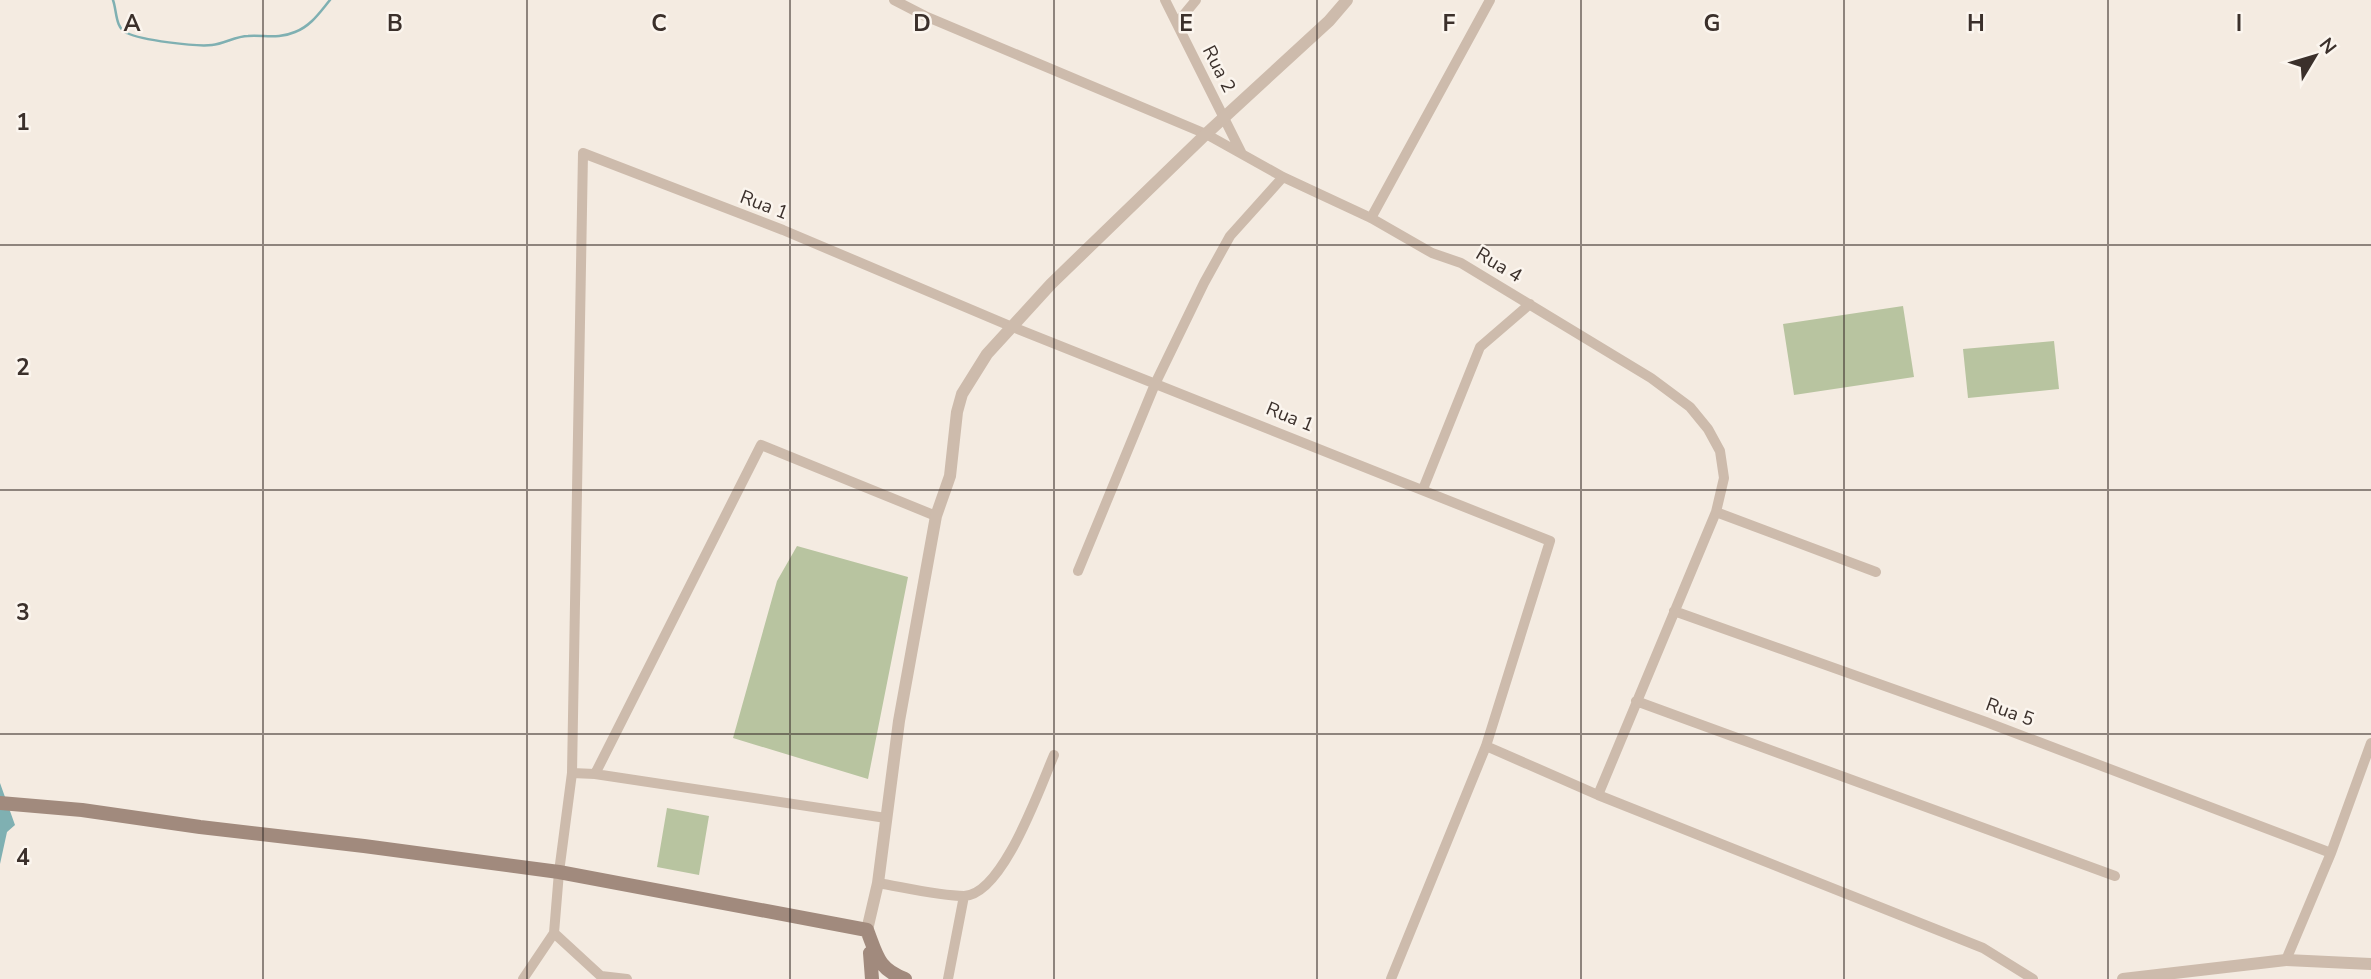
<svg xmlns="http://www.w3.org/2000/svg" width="2371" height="979" font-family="'Nunito Sans',sans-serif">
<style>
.green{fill:#b8c4a0}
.water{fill:#7fb0b2}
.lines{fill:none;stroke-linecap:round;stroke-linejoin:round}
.stream{stroke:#7fb0b2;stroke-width:2.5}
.minor{stroke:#cdbbac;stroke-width:10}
.tertiary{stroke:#cdbbac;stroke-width:12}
.secondary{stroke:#a18a7d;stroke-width:14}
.grid{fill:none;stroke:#3b302b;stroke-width:2;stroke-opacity:0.55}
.labels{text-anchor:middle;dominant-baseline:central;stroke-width:5;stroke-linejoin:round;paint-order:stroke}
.street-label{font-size:19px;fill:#3b302b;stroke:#fbf5ee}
.grid-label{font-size:23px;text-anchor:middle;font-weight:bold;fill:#3b302b;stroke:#fbf5ee;stroke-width:5;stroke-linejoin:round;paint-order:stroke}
</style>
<rect width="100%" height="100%" fill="#f4ebe1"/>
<path class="green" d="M1903 306 1914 377 1794 395 1783 324Z
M2054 341 2059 389 1968 398 1963 349Z
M797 546 908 577 868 779 733 738 777 581Z
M667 808 709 816 699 875 657 867Z"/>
<path class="water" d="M0 783 15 825 7 832 0 864Z"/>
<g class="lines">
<path class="stream" d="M113 0C117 11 115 28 127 33 141 40 196 47 212 45 224 44 236 36 248 36 265 35 279 39 295 32 311 26 320 12 330 0"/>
<path class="minor" d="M894 0 925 16 1206 134 1283 177 1371 218 1432 253 1461 263 1651 378 1690 407 1708 429 1720 451 1724 478 1716 512 1598 795
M1165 0 1242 154
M1177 23 1196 0
M1371 218 1490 0
M1423 489 1480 347 1530 304
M1716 512 1876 572
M1078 571 1155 384 1204 283 1230 236 1283 177
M1674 611 1986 722 2331 853
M1636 701 2115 876
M1486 746 1598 795 1983 948 2033 979
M572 773 595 774 886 818
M595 774 761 445 936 516
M878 883C902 887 940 896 964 896 1003 895 1040 787 1054 755
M554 933 604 979
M2286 960 2331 853 2371 743
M601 976 627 979
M523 979 554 933 559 872 572 773 583 153 783 230 1010 326 1550 541 1486 746 1391 979
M948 979 964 896"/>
<path class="tertiary" d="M867 930 878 883 899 721 936 516 950 476 957 412 962 394 987 354 1051 284 1206 134 1329 21 1347 0
M2123 979 2286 960 2371 964"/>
<path class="secondary" d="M0 803 82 810 200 827 364 846 559 872 867 930
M867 930C877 956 878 969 905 979
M870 953 872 979"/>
</g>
<path class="grid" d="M263 0V979M527 0V979M790 0V979M1054 0V979M1317 0V979M1581 0V979M1844 0V979M2108 0V979M0 245H2371M0 490H2371M0 734H2371"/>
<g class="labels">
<g class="street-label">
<text transform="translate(1219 69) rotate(63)">Rua 2</text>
<text transform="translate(764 205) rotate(21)">Rua 1</text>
<text transform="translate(1499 265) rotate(31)">Rua 4</text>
<text transform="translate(1290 417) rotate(22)">Rua 1</text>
<text transform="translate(2010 712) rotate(20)">Rua 5</text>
</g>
</g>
<g class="grid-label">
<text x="132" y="31">A</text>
<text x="395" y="31">B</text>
<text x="659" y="31">C</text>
<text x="922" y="31">D</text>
<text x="1186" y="31">E</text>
<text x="1449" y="31">F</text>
<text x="1712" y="31">G</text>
<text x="1976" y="31">H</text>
<text x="2239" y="31">I</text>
<text x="23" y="130">1</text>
<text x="23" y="375">2</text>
<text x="23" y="620">3</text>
<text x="23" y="865">4</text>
</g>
<g transform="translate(2315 56) rotate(52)" stroke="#fbf5ee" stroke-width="5" paint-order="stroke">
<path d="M0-5L12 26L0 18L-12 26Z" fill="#3b302b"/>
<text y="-10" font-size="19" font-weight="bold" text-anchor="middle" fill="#3b302b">N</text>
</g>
</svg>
